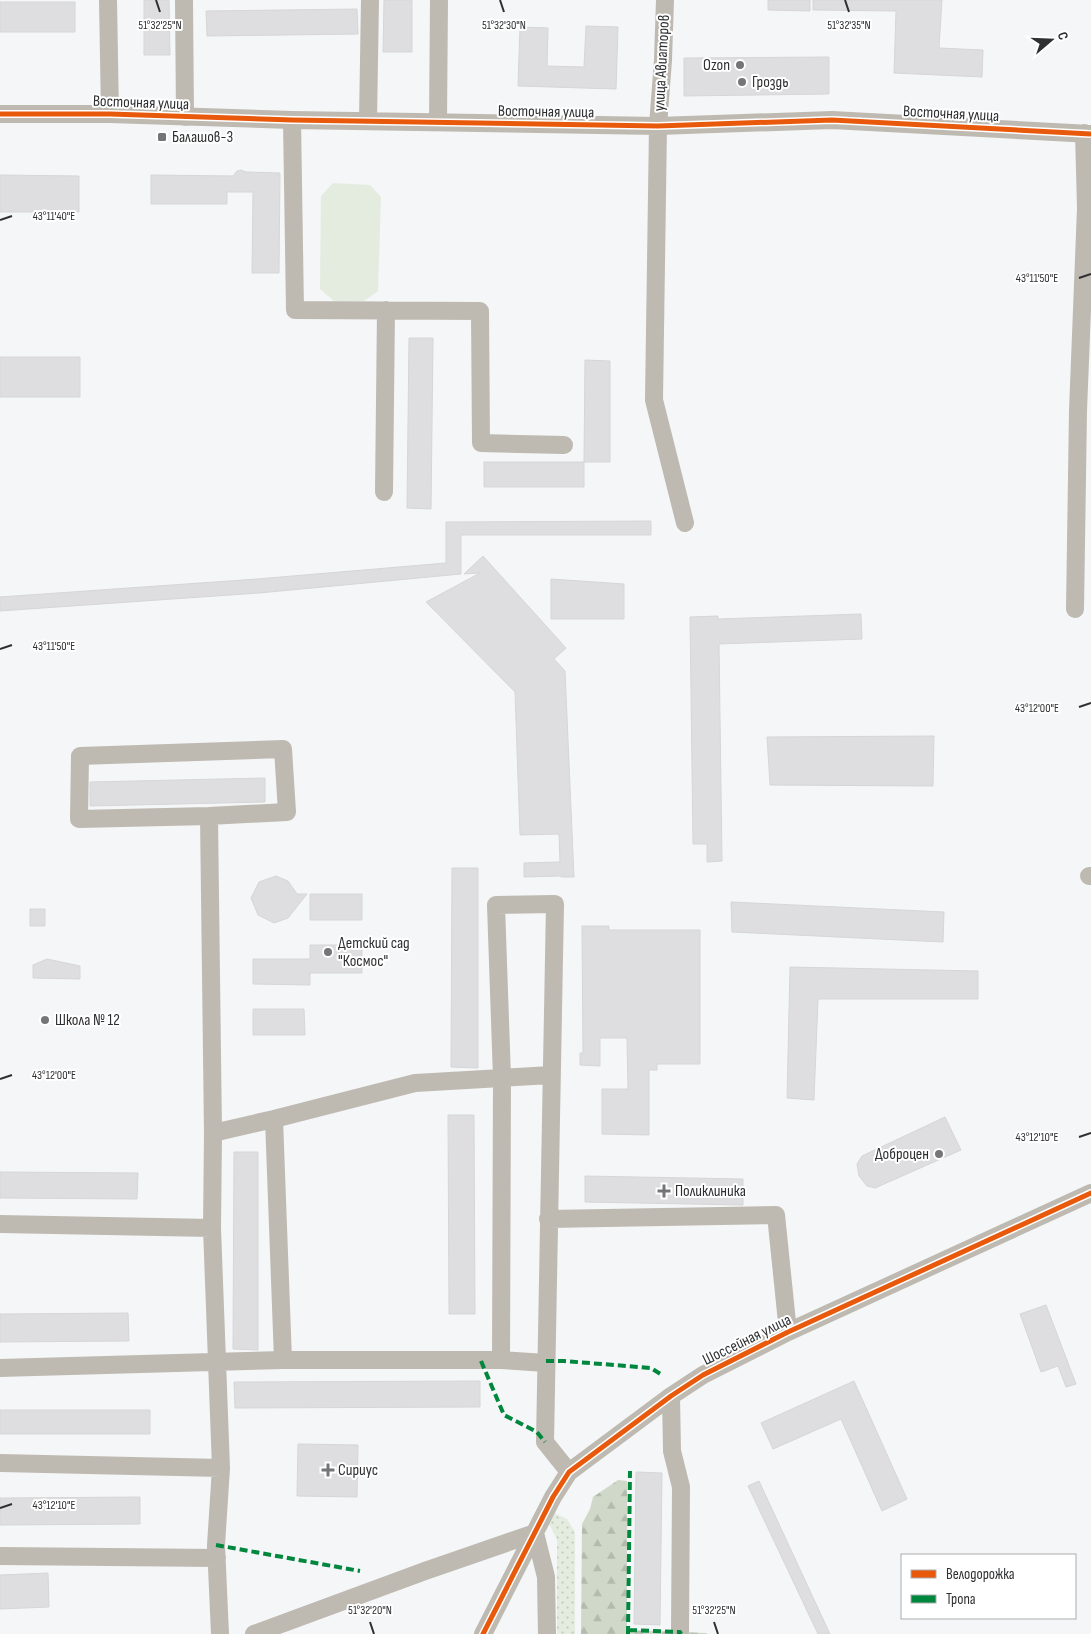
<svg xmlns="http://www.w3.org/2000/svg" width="1091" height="1634" font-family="'Sofia Sans Condensed',sans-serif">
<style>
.grass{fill:url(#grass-dots)}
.forest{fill:url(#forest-firs)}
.green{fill:#e4ecdf}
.building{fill:#dedddf;stroke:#d6d6d7}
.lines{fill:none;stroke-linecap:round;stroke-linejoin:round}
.minor{stroke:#bebab1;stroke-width:18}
.quiet{stroke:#00873e;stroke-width:4;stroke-dasharray:8 4;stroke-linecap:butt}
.cycleway-casing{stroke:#fff;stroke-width:8}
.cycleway{stroke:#e8590c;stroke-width:5}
.ticks{fill:none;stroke:#2e2f31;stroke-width:2}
.poi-dot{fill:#737577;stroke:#fff;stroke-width:2}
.labels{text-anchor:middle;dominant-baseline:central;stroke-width:4;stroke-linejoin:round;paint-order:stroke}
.street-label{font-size:16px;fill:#2e2f31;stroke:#fff}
.poi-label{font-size:16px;fill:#2e2f31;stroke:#fff;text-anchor:start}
.ticks-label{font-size:12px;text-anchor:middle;fill:#2e2f31;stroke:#fff;stroke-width:4;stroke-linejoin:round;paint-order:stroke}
</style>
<defs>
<pattern id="grass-dots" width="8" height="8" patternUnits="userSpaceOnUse" patternTransform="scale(1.25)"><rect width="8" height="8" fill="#e4ecdf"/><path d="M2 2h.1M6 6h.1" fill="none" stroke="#c4cbc0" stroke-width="1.8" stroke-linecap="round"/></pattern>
<pattern id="forest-firs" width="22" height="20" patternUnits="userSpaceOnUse" patternTransform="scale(1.25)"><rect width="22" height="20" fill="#d0d9c9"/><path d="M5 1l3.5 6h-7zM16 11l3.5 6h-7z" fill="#b3bbad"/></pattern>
</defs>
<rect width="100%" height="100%" fill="#f4f6f8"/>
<path class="grass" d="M554 1513 567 1519 575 1532V1634H557V1539L548 1522Z"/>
<path class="forest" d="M618 1480 627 1481V1630L707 1633V1634H581L582 1524 590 1509 593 1497Z"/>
<path class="green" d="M333 183 370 185 381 197 378 291 364 301H334L320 289 321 196Z"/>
<path class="building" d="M144 0H169L170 55H144Z
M384 0H412V52H383Z
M768 0H810V11L768 10Z
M813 0H942L939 48 983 50 982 77 894 73 896 11 813 10Z
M0 2H75V32H0Z
M357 9 358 34 207 36 206 11Z
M586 26 618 27 616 89 518 86 520 27 548 28 547 66 584 67Z
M829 57V94L684 96V58Z
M241 170 246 172 280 173 279 273H252L253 192H227V204H151V175L233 176 237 171Z
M0 175 79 176V212H0Z
M409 338H433L431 509 407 508Z
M0 357H80V397H0Z
M585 360 610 361V462H584Z
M484 462H584V487H484Z
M651 521V535H461V574L259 593 0 611V597L257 579 446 563V522Z
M483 556 566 648 554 659 565 671 574 877H561L560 876 524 877V863L560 862 559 834 520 835 515 692 426 602 480 573 464 574Z
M551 579 624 584V619H551Z
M861 614 862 639 719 644 722 861 707 862V844H693L690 617 718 616V619Z
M934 736 933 786 770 785 767 737Z
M265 778V802L90 806V782Z
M452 868H478V1068L451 1067Z
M276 876 288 881 297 894H307L288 918 274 923 258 915 251 898 259 882Z
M310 894H362V920H310Z
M731 902 944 912 943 942 732 932Z
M30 909H45V926H30Z
M582 926H609V930H700V1064H657V1070H649V1135L602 1134V1089H628L627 1038H600V1066L580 1065V1053H583Z
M310 945H362V973H310V985L253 984V959H310Z
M47 959 80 966V979L33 978V965Z
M790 967 978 971V999H818L814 1100 787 1098Z
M253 1009H304L305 1035H253Z
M448 1115H474L475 1314H449Z
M945 1117 961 1150 875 1188 867 1186 859 1176 857 1164 862 1156Z
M234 1152H258V1350L233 1349Z
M0 1172 138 1173 137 1199 0 1198Z
M585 1176 743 1179V1205L585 1202Z
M1046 1305 1076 1384 1066 1387 1058 1366 1041 1372 1020 1314Z
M128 1313 129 1341 0 1342V1314Z
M480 1381V1407L235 1408 234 1382Z
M854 1381 907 1499 882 1511 841 1419 773 1449 761 1423Z
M0 1410H150V1434H0Z
M298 1444 358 1445 357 1497 297 1496Z
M636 1472 662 1473 660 1625 634 1624Z
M759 1481 830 1634H818L748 1486Z
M140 1497V1524L0 1525V1498Z
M48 1573 49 1607 0 1609V1575Z"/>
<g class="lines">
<path class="minor" d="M108 0 110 114
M184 0 185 117
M665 0 663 60 658 126 654 400 685 523
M0 114H110L292 120 658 126 832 120 1091 134
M292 120 295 310 480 311 481 443 564 445
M368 121 370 0
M438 122 439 0
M384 492 386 310
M1075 609 1078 411 1086 208 1084 133
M283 749 287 812 209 816 79 819 80 756Z
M209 816 213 1133 212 1228 221 1468 216 1545 220 1634
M1089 876H1091
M274 1119 283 1360
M213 1133 274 1119 415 1083 551 1075
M548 1219 776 1215 788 1332
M0 1224 212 1228
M501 1360 502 1078 496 905 555 904 545 1442 569 1472
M0 1368 283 1360H501L546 1363
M671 1396 672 1451 681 1487 680 1632
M0 1463 221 1468
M0 1556 217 1558
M254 1634 425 1571 535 1533 546 1577 547 1634
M483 1634 553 1497 569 1472 671 1396 703 1375 788 1332 1091 1193"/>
<path class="quiet" d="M481 1361 504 1415 537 1432 545 1442
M546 1361H564L651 1368 662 1375
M216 1545 360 1571
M629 1630 680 1632 681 1634
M628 1634 630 1471"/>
<g class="cycleway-casing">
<path id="cycleway" d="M0 114H110L292 120 658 126 832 120 1091 134
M483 1634 553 1497 569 1472 671 1396 703 1375 788 1332 1091 1193"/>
</g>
<use href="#cycleway" class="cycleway"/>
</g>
<path class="ticks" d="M156 0 160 12M500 0 504 12M845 0 849 12M0 220 12 216M1079 278 1091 274M0 649 12 645M1079 707 1091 703M0 1079 12 1075M1079 1137 1091 1133M0 1508 12 1504M370 1622 374 1634M714 1622 718 1634"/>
<g class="poi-dot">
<circle cx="740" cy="65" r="5"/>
<circle cx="742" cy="82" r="5"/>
<rect x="157" y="132" width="10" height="10" rx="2.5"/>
<circle cx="328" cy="952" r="5"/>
<circle cx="45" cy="1020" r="5"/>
<circle cx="939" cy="1154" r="5"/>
<path d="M661.5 1183.5h5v5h5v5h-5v5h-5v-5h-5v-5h5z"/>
<path d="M325.5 1462.5h5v5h5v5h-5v5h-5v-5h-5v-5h5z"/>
</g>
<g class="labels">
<g class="street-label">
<text transform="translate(662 63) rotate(-87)">улица Авиаторов</text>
<text transform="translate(141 103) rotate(2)">Восточная улица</text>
<text transform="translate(546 112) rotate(1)">Восточная улица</text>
<text transform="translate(951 114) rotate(3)">Восточная улица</text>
<text transform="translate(747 1340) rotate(-26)">Шоссейная улица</text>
</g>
<g class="poi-label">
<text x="730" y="65" text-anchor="end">Ozon</text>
<text x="752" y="82">Гроздь</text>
<text x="172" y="137">Балашов-3</text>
<text x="338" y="943">Детский сад<tspan x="338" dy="18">"Космос"</tspan></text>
<text x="55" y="1020">Школа № 12</text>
<text x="929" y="1154" text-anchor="end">Доброцен</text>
<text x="675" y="1191">Поликлиника</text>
<text x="338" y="1470">Сириус</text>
</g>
</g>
<g class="ticks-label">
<text x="160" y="29">51°32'25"N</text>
<text x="504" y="29">51°32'30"N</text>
<text x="849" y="29">51°32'35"N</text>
<text x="54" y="220">43°11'40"E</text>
<text x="1037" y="282">43°11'50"E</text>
<text x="54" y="650">43°11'50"E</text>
<text x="1037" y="712">43°12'00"E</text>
<text x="54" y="1079">43°12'00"E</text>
<text x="1037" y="1141">43°12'10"E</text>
<text x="54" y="1509">43°12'10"E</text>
<text x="370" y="1614">51°32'20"N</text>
<text x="714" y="1614">51°32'25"N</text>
</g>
<rect x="901" y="1554" width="175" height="65" fill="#ffffff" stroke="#abacad"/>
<rect x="911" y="1570" width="25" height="8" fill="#e8590c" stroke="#abacad"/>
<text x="946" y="1579" font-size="15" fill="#2e2f31">Велодорожка</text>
<rect x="911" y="1595" width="25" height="8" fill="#00873e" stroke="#abacad"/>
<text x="946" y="1604" font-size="15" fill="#2e2f31">Тропа</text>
<g transform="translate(1051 40) rotate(71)" stroke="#ffffff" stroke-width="4" paint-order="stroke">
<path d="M0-4L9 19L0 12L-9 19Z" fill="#2e2f31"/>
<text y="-8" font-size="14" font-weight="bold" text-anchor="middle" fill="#2e2f31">С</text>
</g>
</svg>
